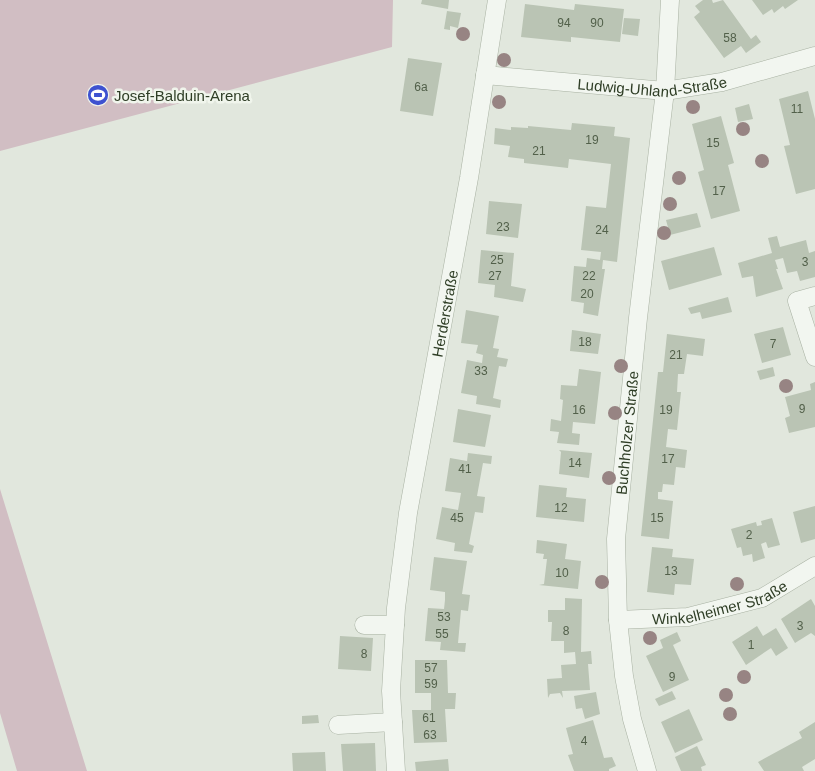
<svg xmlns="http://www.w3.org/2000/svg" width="815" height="771" font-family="Arial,sans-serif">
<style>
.green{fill:#d1bec3}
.building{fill:#bac4b4}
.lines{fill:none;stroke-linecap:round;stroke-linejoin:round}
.minor-casing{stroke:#a8b1a2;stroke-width:19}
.minor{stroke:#f2f6f0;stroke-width:18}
.tree{fill:#978483}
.labels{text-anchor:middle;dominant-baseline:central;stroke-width:5;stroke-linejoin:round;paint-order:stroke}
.number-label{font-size:12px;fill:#52604a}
.street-label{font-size:15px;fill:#2f3e26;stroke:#f0f5ec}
.poi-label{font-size:15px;fill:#2f3e26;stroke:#f0f5ec;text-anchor:start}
</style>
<rect width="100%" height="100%" fill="#e1e7dd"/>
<path class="green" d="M0 0H393L392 47 0 151Z
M0 489 87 771H17L0 713Z"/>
<path class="building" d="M422 0H449L448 9 421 4Z
M703 0H712L713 3 723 0 751 39 756 35 761 42 746 53 741 46 724 58 694 17 700 12 695 6Z
M752 0H798L785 9 783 6 774 13 772 9 763 15Z
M525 4 574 10 575 4 624 9 620 42 571 37V42L521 37Z
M447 11 461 13 458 28 450 26V30L444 29Z
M624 18 640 19 638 36 622 34Z
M408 58 442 63 433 116 400 111Z
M808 91 815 119V189L796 194 784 146 790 145 779 99Z
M749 104 753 119 738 122 735 108Z
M721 116 734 163 728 165 740 211 711 219 698 172 704 170 692 124Z
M572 123 615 127 614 136 630 138 617 262 603 260 602 269H605L598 316 583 313 584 303 571 301 574 266 586 267 587 258 600 260 601 252 581 250 586 206 606 208 611 164 569 159 568 168 524 163V159L508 157 510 146 494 144 495 128 511 130V127L528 128V126L571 130Z
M489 201 522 204 518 238 486 234Z
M697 213 701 227 670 235 666 220Z
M777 236 780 247 806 240 809 253 815 251V277L800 281 797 271 787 273 783 258 775 260 778 269H776L783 289 756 297 753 276 742 278 738 263 772 253 768 238Z
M714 247 722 275 669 290 661 261Z
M481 250 514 253 511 286 526 289 523 302 494 297 495 285 478 283Z
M728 297 732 312 702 319 700 312 691 314 688 308Z
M466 310 499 316 493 348 499 349 497 357 508 359 506 367 499 366 493 398 501 400 500 408 476 404 477 396 461 393 467 360 482 363 483 355 476 353 478 345 461 343Z
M783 327 791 355 762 363 754 334Z
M572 330 601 334 598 354 570 351Z
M667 334 705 339 703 356 687 354 684 374H678L677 392H681L677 430 668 429 666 447 687 450 685 468 676 467 674 485 663 484 662 492H658V499L673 501 669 539 641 536 658 372H663Z
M773 367 775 376 760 380 757 371Z
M579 369 601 372 595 424 573 422 572 433 580 434 579 445 557 443 559 432 550 431 551 419 561 421 563 400 560 399 561 385 577 386Z
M815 382V427L789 433 785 418 790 416 785 397 811 390 810 384Z
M458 409 491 415 485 447 453 442Z
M559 450 592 453 589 478 559 474 561 452Z
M468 453 492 456 491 464 483 463 477 496 485 497 483 513 475 512 469 544 474 546 472 553 454 551 455 543 436 539 442 507 458 510 461 493 445 491 450 458 467 461Z
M539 485 567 488 566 497 586 499 584 522 536 517Z
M815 506V539L801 543 793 512Z
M772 518 780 545 768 548 766 542 761 544 765 558 753 562 752 554 743 556 741 547 737 548 731 529 756 522 757 526 762 525 761 521Z
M537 540 567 544 565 559 581 561 578 589 539 585 544 584 547 559H543L544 554 536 553Z
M652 547 673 549 672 557 694 559 691 585 675 584 674 595 647 592Z
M434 557 467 561 462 594 470 595 468 611 461 610 458 643H466L465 652 440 650 441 642 425 641 428 608 444 609 445 600V592L430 590Z
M565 598 582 599 581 652 591 651 592 664H588L590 690 562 691 563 698 560 693 550 694 548 698 547 679 562 678 561 665 576 664 575 652 564 653V641H551L552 622H548V610H565Z
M811 599 815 606V636L811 633 795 643 781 619Z
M757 626 763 636 776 628 788 648 776 656 771 648 746 665 732 642Z
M677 632 681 641 673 645 689 680 663 692 646 656 663 648 660 640Z
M340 636 373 638 371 671 338 669Z
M415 660H447L448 693H456L455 709H445L447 742 414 743 412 710H431V693H415Z
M672 691 676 699 659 706 655 699Z
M596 692 600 714 585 719 582 708 576 709 574 696Z
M689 709 703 740 675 753 661 722Z
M318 715 319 723 302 724V716Z
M593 720 604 758 612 757 616 766 609 769V771H574L568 755 573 754 566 728Z
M815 722V759L802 767 804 771H764L758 762 802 738 799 732Z
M375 743 376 771H343L341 744Z
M697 746 706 765 701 767 702 771H681L675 757Z
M325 752 326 771H293L292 753Z
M448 759 449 771H416L415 762Z"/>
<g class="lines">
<g class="minor-casing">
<g id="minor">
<path id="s1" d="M485 75 665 91 722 82 815 56"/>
<path d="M815 296 797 301 815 357"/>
<path id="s2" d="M618 620 688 617 762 598 815 566"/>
<path d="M364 625H395"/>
<path d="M338 725 393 722"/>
<path id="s3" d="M396 771 391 691 396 608 408 513 469 178 497 0"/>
<path id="s4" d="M647 771 632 719 624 676 618 620 616 539 638 318 665 91 670 0"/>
</g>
</g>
<use href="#minor" class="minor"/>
</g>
<g class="tree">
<circle cx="463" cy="34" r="7"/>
<circle cx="504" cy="60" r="7"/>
<circle cx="499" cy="102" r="7"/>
<circle cx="693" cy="107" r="7"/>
<circle cx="743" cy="129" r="7"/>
<circle cx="762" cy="161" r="7"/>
<circle cx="679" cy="178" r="7"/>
<circle cx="670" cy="204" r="7"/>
<circle cx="664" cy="233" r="7"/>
<circle cx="621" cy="366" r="7"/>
<circle cx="786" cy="386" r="7"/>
<circle cx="615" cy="413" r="7"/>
<circle cx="609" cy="478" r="7"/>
<circle cx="602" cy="582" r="7"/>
<circle cx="737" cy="584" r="7"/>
<circle cx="650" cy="638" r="7"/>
<circle cx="744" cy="677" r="7"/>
<circle cx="726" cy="695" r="7"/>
<circle cx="730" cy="714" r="7"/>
</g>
<defs>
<g id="stadium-disc" transform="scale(1.125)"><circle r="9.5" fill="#3e52d0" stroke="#f0f5ec"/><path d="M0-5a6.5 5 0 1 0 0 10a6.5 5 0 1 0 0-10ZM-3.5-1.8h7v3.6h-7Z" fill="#fff"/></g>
</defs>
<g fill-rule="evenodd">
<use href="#stadium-disc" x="98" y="95"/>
</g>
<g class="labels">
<g class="number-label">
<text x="564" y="23">94</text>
<text x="597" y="23">90</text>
<text x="730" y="38">58</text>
<text x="421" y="87">6a</text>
<text x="797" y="109">11</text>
<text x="592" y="140">19</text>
<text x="713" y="143">15</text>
<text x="539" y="151">21</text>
<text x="719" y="191">17</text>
<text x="503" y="227">23</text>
<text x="602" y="230">24</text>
<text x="497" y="260">25</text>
<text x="805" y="262">3</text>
<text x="495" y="276">27</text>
<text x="589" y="276">22</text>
<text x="587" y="294">20</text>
<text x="585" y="342">18</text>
<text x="773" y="344">7</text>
<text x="676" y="355">21</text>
<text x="481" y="371">33</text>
<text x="802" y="409">9</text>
<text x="579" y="410">16</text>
<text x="666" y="410">19</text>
<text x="668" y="459">17</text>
<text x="575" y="463">14</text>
<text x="465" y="469">41</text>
<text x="561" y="508">12</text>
<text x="457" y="518">45</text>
<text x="657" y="518">15</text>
<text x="749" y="535">2</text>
<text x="671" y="571">13</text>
<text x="562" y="573">10</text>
<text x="444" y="617">53</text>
<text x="800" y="626">3</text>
<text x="566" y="631">8</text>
<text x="442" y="634">55</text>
<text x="751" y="645">1</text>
<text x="364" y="654">8</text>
<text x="431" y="668">57</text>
<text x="672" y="677">9</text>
<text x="431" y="684">59</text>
<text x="429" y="718">61</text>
<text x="430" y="735">63</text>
<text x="584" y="741">4</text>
</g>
<g class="street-label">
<text stroke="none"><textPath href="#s1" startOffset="168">Ludwig-Uhland-Straße</textPath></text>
<text stroke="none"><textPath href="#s3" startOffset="462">Herderstraße</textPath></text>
<text stroke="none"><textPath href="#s4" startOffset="342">Buchholzer Straße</textPath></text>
<text stroke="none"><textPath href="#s2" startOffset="104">Winkelheimer Straße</textPath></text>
</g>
<g class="poi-label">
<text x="114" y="95">Josef-Balduin-Arena</text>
</g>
</g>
</svg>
